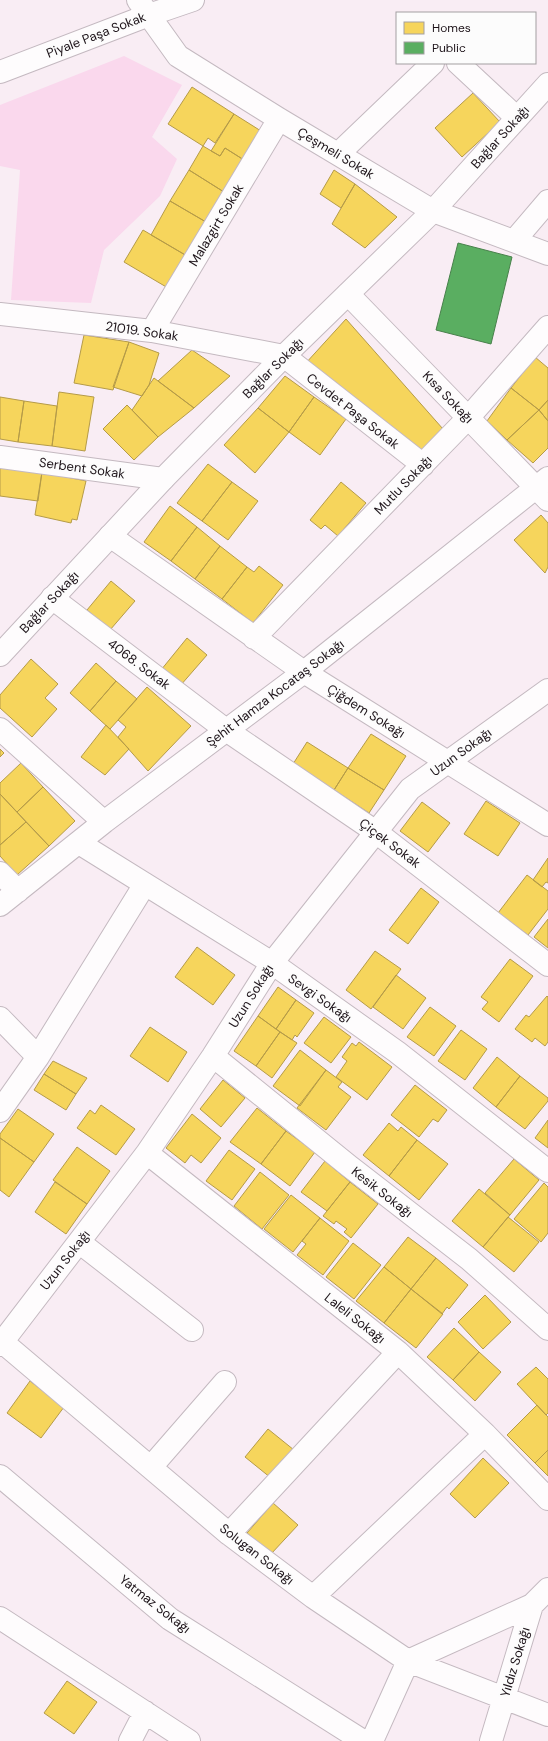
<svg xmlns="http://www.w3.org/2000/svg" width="548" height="1741" font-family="'DM Sans',sans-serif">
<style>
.green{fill:#fad8ed}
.homes{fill:#f6d55c;stroke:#b59b48}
.public{fill:#5aae61;stroke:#48804b}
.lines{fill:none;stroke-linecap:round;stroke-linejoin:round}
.street-casing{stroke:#c4b9c0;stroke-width:24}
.secondary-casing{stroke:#c4b9c0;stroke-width:24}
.street{stroke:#fefcfd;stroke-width:22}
.secondary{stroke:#fefcfd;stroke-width:22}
.labels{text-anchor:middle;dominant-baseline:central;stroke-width:4;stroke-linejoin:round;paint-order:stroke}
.street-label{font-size:13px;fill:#1d1319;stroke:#fcfcfc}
</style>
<rect width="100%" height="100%" fill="#f9edf4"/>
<path class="green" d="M124 56 182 85 152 137 177 159 160 196 104 250 91 303 11 300 20 170 0 166V105Z"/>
<path class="homes" d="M192 87 234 114 215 143 208 138 203 146 168 124Z
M473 93 500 122 462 157 435 128Z
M234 114 261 131 244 160 225 148 220 156 211 151Z
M203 146 220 156 225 148 244 160 224 192 189 170Z
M189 170 224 192 206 222 170 201Z
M334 170 355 184 341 208 320 194Z
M355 184 397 217 365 248 332 224Z
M170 201 206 222 187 256 151 235Z
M143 230 187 256 168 288 124 262Z
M346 319 443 429 424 453 305 364Z
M84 335 129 342 113 390 74 383Z
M129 342 159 353 149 385 142 396 113 387Z
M192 350 230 376 194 408 158 381Z
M535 357 548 368V400L539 410 511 388Z
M285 376 314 397 289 432 258 408Z
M154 378 194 408 158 437 132 410Z
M511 388 539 410 507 440 487 421Z
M59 392 94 397 85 451 52 446Z
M0 397 24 401 18 442 0 439Z
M314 397 346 419 320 455 289 432Z
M548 400V421L539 410Z
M24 401 57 406 52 446 18 442Z
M127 405 158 437 134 460 103 429Z
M258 408 289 432 255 473 224 445Z
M539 410 548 421V448L533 463 507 440Z
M208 464 232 482 202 521 177 503Z
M0 467 42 472 38 501 0 496Z
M42 472 86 481 77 520 72 519 71 523 35 515Z
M232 482 258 501 228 540 202 521Z
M341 482 366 503 338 536 325 525 321 529 310 520Z
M170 506 197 527 171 561 144 542Z
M541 515 548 523V567L545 573 514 540Z
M197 527 220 546 195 579 171 561Z
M220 546 247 567 222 599 195 579Z
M259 566 283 585 253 623 222 599 247 567 254 572Z
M111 581 135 601 110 630 87 610Z
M187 638 207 655 180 686 161 670Z
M31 659 58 684 45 698 57 709 32 737 0 708V695Z
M96 663 116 681 90 711 70 693Z
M116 681 137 699 110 729 90 711Z
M147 687 191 726 148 771 118 737 126 727 118 720Z
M106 725 129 749 105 775 81 757Z
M371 734 406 756 384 790 348 768Z
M307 742 348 768 334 790 293 764Z
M0 749 4 753 0 757Z
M21 763 43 787 17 812 0 794V783Z
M348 768 384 790 369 813 334 790Z
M43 787 75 821 49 846 17 812Z
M0 794 26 822 0 845Z
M486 801 520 823 498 856 464 834Z
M422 802 450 823 428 852 400 831Z
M26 822 49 846 17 875 0 856V845Z
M548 858V883L546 882 542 887 533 880Z
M527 875 548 891V909L528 935 498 913Z
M421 888 439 902 408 944 389 930Z
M548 919V948L534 937Z
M197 947 235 975 213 1005 175 977Z
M375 951 401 969 371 1009 346 990Z
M510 959 533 976 499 1022 482 1009 488 1002 481 997Z
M396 975 426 998 403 1029 373 1007Z
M278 987 296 1000 276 1029 258 1016Z
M547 996 548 997V1042L545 1046 535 1038 532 1042 515 1029 526 1015 529 1017Z
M296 1000 314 1013 297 1037 295 1035 292 1040 276 1029Z
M430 1007 456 1026 434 1056 407 1037Z
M258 1016 280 1032 256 1066 234 1051Z
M324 1017 351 1037 331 1063 304 1043Z
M150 1027 187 1052 168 1082 130 1056Z
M461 1030 487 1049 465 1080 438 1061Z
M280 1032 297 1043 272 1078 256 1066Z
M359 1042 392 1067 367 1100 336 1077 347 1061 342 1057 352 1043 356 1046Z
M300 1050 326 1070 300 1106 273 1086Z
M497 1057 520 1076 496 1107 473 1088Z
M53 1061 87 1078 76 1094 44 1074Z
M326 1070 342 1082 338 1087 351 1097 326 1130 297 1108Z
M44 1074 76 1094 66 1110 34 1090Z
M520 1076 548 1098V1101L525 1129 496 1107Z
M223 1080 245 1098 221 1127 200 1109Z
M415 1085 447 1110 438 1122 433 1119 419 1137 391 1115Z
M101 1105 135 1129 116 1155 77 1128 90 1110 95 1114Z
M257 1108 286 1131 261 1164 230 1142Z
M18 1109 54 1134 34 1162 0 1138V1134Z
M192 1114 221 1138 201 1163 191 1155 185 1163 166 1148Z
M548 1120V1148L535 1138Z
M389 1123 398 1131 401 1127 417 1140 389 1176 363 1155Z
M286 1131 315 1152 290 1186 261 1164Z
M0 1138 34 1162 9 1197 0 1190Z
M417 1140 448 1164 419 1200 389 1176Z
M77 1147 110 1171 87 1204 53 1180Z
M229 1150 255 1169 232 1200 206 1181Z
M514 1159 539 1180 510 1215 485 1193Z
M325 1161 350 1182 327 1211 301 1192Z
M260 1172 289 1195 262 1229 234 1206Z
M55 1182 87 1204 66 1234 35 1212Z
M350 1182 378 1204 351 1238 344 1232 347 1229 336 1221 334 1224 323 1216Z
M544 1183 548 1187V1233L541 1242 514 1219Z
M479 1189 510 1215 483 1247 452 1221Z
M291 1195 320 1218 293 1252 264 1229Z
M508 1217 539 1242 514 1272 483 1247Z
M320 1218 349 1241 323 1275 297 1255 306 1244 302 1241Z
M408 1237 436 1258 411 1289 384 1267Z
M353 1243 381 1265 354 1299 326 1277Z
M436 1258 468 1285 449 1309 447 1307 442 1314 411 1289Z
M384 1267 411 1289 384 1323 356 1301Z
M411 1289 443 1314 416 1348 384 1323Z
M485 1295 511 1322 483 1349 458 1322Z
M454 1328 479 1352 453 1380 427 1357Z
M479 1352 501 1372 475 1401 453 1380Z
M536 1367 548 1379V1413L546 1415 517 1384Z
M30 1381 64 1407 41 1438 7 1413Z
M537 1405 548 1417V1450L535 1463 507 1435Z
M268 1429 294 1450 271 1478 245 1457Z
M548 1450V1476L535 1463Z
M483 1458 509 1483 475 1518 450 1494Z
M273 1503 298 1525 271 1554 247 1533Z
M67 1681 97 1702 74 1734 44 1713Z"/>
<path class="public" d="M458 243 512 257 491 344 436 330Z"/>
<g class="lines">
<g class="street-casing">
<path id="street" d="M138 0 178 56 279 119 433 211 548 254
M458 63 517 118
M0 72 149 15 193 0
M338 154 433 63
M514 241 548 201
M348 294 548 500
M0 314 152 331 284 356 423 465
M152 331 279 119
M0 457 163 479
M110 536 304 672 548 825
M52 598 226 730 376 832 548 965
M254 638 468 418 548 327
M0 729 104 822
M79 843 272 963 397 1052 548 1171
M0 873 18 891
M0 905 104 822 304 672 548 478
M0 1018 38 1057
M213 1056 349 1166 469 1259 548 1329
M0 1111 38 1057 145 884
M147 1153 398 1352 485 1434 548 1499
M79 1242 192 1330
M0 1340 229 1534 313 1597 408 1661 548 1715
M0 1345 147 1153 213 1056 272 963 410 789 548 690
M151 1467 225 1382
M0 1476 170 1619 363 1741
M229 1534 398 1352
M313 1597 485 1434
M0 1618 189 1741
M130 1741 145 1712
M372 1741 408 1661 532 1605
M491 1741 532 1605 548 1589"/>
</g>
<g class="secondary-casing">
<path id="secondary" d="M0 655 163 479 284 356 433 211 548 84"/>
</g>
<use href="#street" class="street"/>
<use href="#secondary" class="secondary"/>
</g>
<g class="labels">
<g class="street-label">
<text transform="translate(96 35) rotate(-21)">Piyale Paşa Sokak</text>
<text transform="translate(500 137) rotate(-48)">Bağlar Sokağı</text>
<text transform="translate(336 153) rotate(31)">Çeşmeli Sokak</text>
<text transform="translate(216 225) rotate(-59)">Malazgirt Sokak</text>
<text transform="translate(142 331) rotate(8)">21019. Sokak</text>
<text transform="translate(273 368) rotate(-45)">Bağlar Sokağı</text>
<text transform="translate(448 397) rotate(46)">Kısa Sokağı</text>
<text transform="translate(353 411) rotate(38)">Cevdet Paşa Sokak</text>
<text transform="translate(82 468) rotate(8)">Serbent Sokak</text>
<text transform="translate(403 485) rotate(-46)">Mutlu Sokağı</text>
<text transform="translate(49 602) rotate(-47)">Bağlar Sokağı</text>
<text transform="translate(139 664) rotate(37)">4068. Sokak</text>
<text transform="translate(275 693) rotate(-37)">Şehit Hamza Kocataş Sokağı</text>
<text transform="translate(366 711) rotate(32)">Çiğdem Sokağı</text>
<text transform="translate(461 752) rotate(-36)">Uzun Sokağı</text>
<text transform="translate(390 843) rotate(37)">Çiçek Sokak</text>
<text transform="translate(251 996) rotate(-58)">Uzun Sokağı</text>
<text transform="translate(320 998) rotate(35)">Sevgi Sokağı</text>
<text transform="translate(382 1192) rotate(38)">Kesik Sokağı</text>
<text transform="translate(65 1260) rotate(-52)">Uzun Sokağı</text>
<text transform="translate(355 1318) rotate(38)">Laleli Sokağı</text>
<text transform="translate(257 1554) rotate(38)">Solugan Sokağı</text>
<text transform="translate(155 1604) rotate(38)">Yatmaz Sokağı</text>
<text transform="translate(515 1662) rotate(-73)">Yıldız Sokağı</text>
</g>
</g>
<rect x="396" y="12" width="140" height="52" fill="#fcfcfc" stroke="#a39fa1"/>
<rect x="404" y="22" width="20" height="12" fill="#f6d55c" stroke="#a39fa1"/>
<text x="432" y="32" font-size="12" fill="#1d1319">Homes</text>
<rect x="404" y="42" width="20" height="12" fill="#5aae61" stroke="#a39fa1"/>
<text x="432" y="52" font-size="12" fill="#1d1319">Public</text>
</svg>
